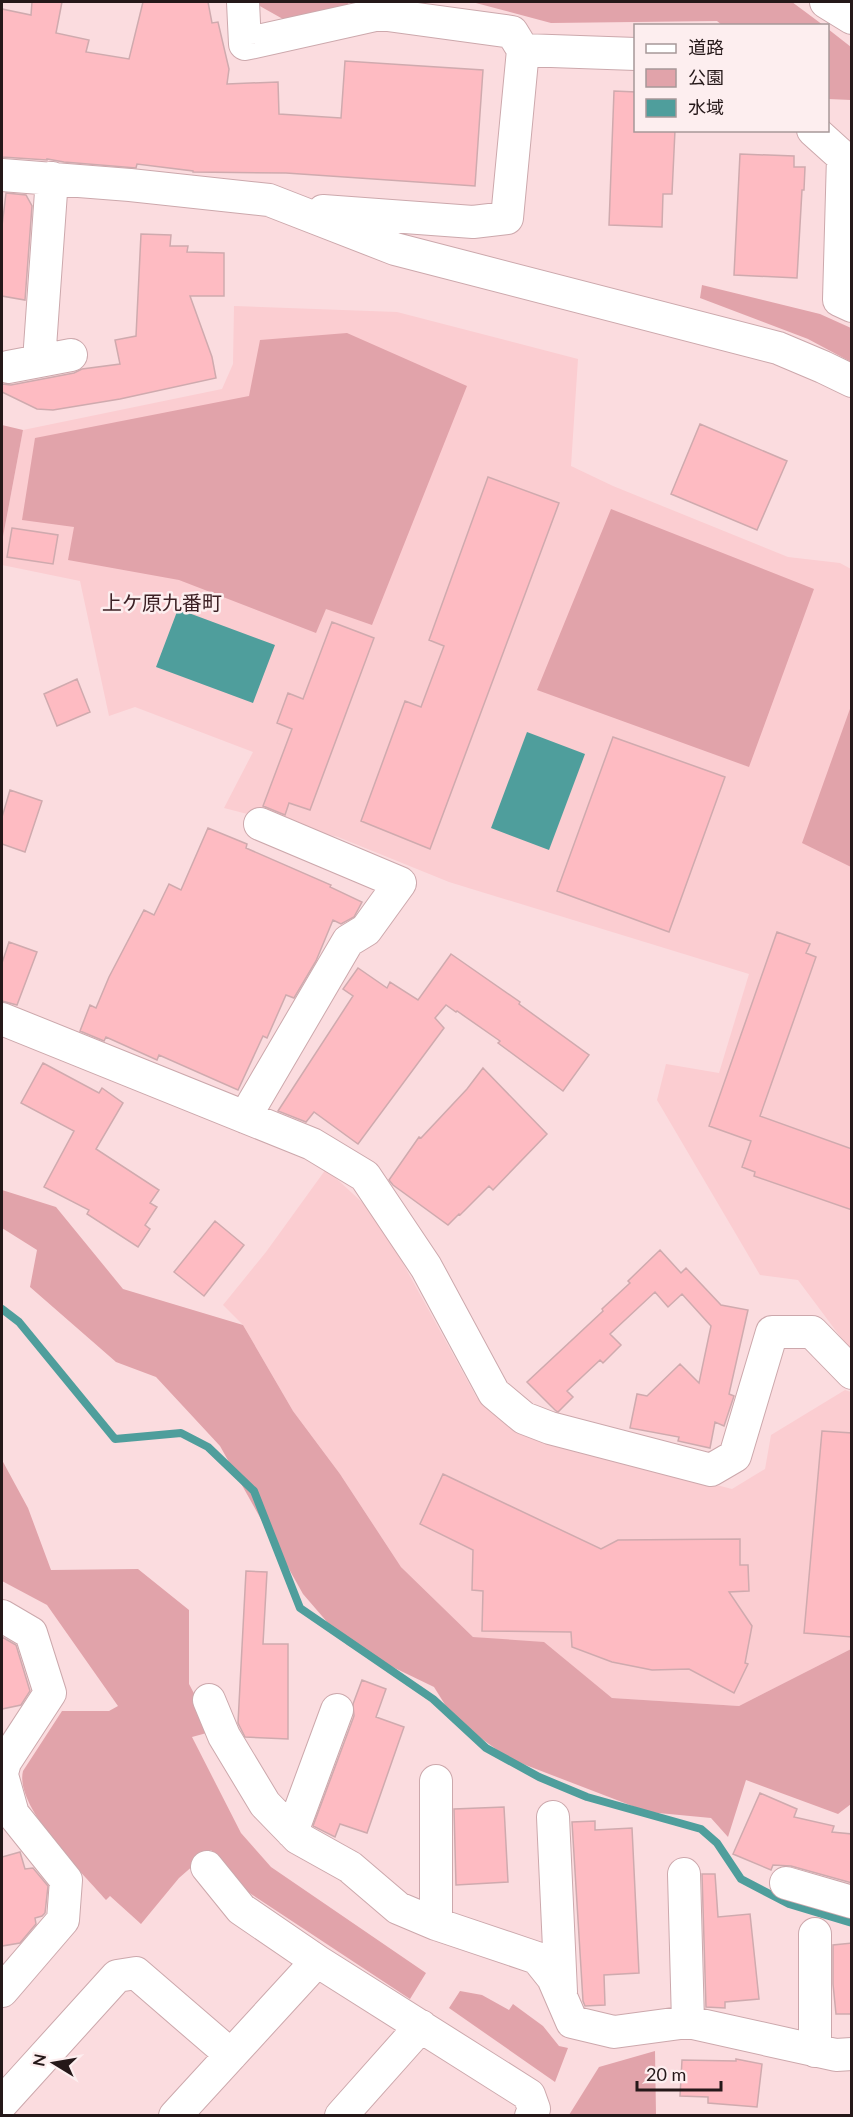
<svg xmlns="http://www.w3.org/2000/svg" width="853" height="2117" font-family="Lato,'Noto Sans JP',sans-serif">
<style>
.built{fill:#fbcdd1}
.green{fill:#e1a3aa}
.water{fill:#4f9e9c}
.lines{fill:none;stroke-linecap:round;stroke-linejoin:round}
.stream{stroke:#4f9e9c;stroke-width:8}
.building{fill:#febbc2;stroke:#cfaaae;stroke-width:1.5}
.minor-casing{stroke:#cca8ac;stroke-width:34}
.minor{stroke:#fff;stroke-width:32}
.labels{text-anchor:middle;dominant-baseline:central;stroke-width:5;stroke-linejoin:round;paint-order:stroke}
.neighbourhood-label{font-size:20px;fill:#3d2125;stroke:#fdeeef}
</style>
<rect width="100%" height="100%" fill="#fbdcdf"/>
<path class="built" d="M234 306 397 312 578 359 571 466 613 486 788 557 840 563 851 569V1351L798 1280 760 1275 657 1100 666 1064 719 1073 749 974 449 882 338 837 224 808 253 752 135 707 109 716 80 581 2 565V542L23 430 222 389 233 364Z
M326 1169 377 1216 477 1398 526 1436 732 1489 765 1469 771 1435 845 1390 851 1392V1649L739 1706 612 1698 544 1643 473 1637 401 1567 340 1474 293 1411 243 1325 223 1305 266 1252Z"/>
<path class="green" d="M258 2H350L333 16 290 23 258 5Z
M472 2H792L823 25 723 26 717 21 551 23Z
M828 29 851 47V100L828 99Z
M702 285 820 314 851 328V362L808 339 700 298Z
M347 333 467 386 372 625 326 609 316 633 179 580 68 560 74 527 22 520 35 438 249 396 260 340Z
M2 425 23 430 2 542Z
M611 509 814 589 749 767 537 690Z
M851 706 852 867H851L802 843Z
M2 1190 56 1207 123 1289 243 1325 293 1411 340 1474 401 1567 473 1637 544 1642 612 1698 739 1706 851 1649V1804L838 1814 746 1780 728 1837 711 1818 648 1812 510 1759 454 1719 434 1687 347 1645 303 1594 220 1446 156 1377 116 1362 30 1287 37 1250 2 1228Z
M2 1460 28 1508 51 1570 138 1569 189 1610V1684L214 1731 192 1737 241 1833 271 1867 426 1973 410 1999 248 1892 211 1850 179 1878 141 1924 110 1896 106 1900C83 1873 14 1807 23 1771L62 1711H109L118 1706 47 1605 2 1581Z
M460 1991 482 1995 509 2010 513 2004 543 2026 559 2046 568 2048 555 2082 449 2008Z
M655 2051 656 2115H569L599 2067Z"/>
<path class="water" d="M178 609 275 645 253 703 156 667Z
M527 732 585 754 549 850 491 828Z"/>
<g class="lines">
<path class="stream" d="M2 1309 19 1322 115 1439 181 1433 208 1447 254 1491 300 1608 433 1699 486 1748 539 1777 587 1797 701 1829 717 1843 741 1879 789 1904 852 1923"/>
</g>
<path class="building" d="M32 2H62L56 33 89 40 86 52 129 59 143 2H208L212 23 218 22 229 69 227 84 278 82 279 114 341 118 345 61 483 70 475 186 286 173 193 172V171L137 164 136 168 64 162 47 159V160L2 157V9L31 15Z
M614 91 636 92V130H675L672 194H663L662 227 609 225Z
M740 154 794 156V167H805L804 190H802L797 278 734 275Z
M6 193 26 195 32 206 25 300 2 296V226Z
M141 234 171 235 170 246H188L187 252 224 253V296H190L212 357 216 378 120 399 53 410 37 409 2 392V384L11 385 74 373 82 369 120 364 115 340 136 336Z
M700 424 787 461 757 530 671 494Z
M488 477 559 503 430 849 361 821 405 701 421 707 444 646 429 640Z
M12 528 58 535 53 564 7 557Z
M332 622 374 638 310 810 289 803 285 815 263 806 292 729 277 723 288 693 303 699Z
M77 679 90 712 57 726 44 694Z
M613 737 725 777 669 932 557 891Z
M10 790 42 801 25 852 2 844V817Z
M208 828 247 844 246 848 331 885 330 887 362 902 354 917 341 924 333 920 316 961 294 998 286 995 267 1038 263 1036 238 1090 159 1055 157 1060 106 1037 104 1041 80 1031 90 1005 96 1008 109 977 144 910 154 915 169 884 181 890Z
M777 932 810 944 806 953 816 957 760 1116 852 1149V1210L754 1176 755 1172 742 1167 751 1141 709 1126Z
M9 942 37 952 17 1005 2 1001V963Z
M451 954 520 1002 519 1004 589 1055 563 1091 498 1043 500 1041 457 1011 456 1012 446 1005 435 1018 444 1028 358 1144 314 1112 306 1122 278 1111 353 996 343 989 358 968 387 988 390 982 418 1000Z
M43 1063 99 1093 102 1088 123 1103 96 1149 159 1190 150 1203 157 1207 145 1225 150 1229 138 1247 87 1214 89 1210 44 1187 74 1131 21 1103Z
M483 1068 547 1134 493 1190 489 1186 460 1215 459 1214 448 1225 393 1185 389 1180 419 1137 421 1138 467 1089Z
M215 1221 244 1245 204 1296 174 1272Z
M660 1250 681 1273 686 1268 721 1305 748 1310 729 1394 734 1396 724 1426 715 1422 710 1448 678 1441 679 1437 630 1428 637 1394 647 1396 680 1364 699 1383 711 1326 682 1294 668 1307 655 1292 610 1334 621 1345 603 1363 600 1360 567 1391 573 1397 558 1412 555 1410 527 1382 603 1311 602 1309 630 1283 628 1281Z
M822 1431 852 1433V1637L804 1633Z
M443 1474 601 1549 618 1540 740 1539V1565H748L749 1591 729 1592 752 1626 745 1663 748 1664 734 1693 689 1669 652 1670 612 1662 572 1647 571 1632 482 1631 483 1591 472 1590 473 1550 420 1524Z
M246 1571 267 1572 263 1644H288V1739L245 1737 238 1723Z
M2 1637 16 1645 30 1691 21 1705 2 1709Z
M362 1680 386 1689 376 1717 404 1727 367 1833 340 1824 335 1837 313 1826 354 1716 353 1704Z
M760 1793 797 1809 794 1817 834 1826 832 1832 852 1834V1883L791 1866 773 1865 771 1870 733 1854Z
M504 1807 508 1882 456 1885 454 1809Z
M595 1821V1830L632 1828 639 1973 604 1975 605 2005 585 2006 583 2001 572 1822Z
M20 1852 25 1869 33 1868 48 1886 45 1913 42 1916 35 1918 36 1924 20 1943 2 1946V1857Z
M702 1874H715L718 1917 750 1914 759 1999 725 2002V2008L706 2007Z
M852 1943V2014H836L833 1984V1945Z
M736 2059 762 2064 757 2107 708 2103V2097L680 2096 682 2060 736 2061Z"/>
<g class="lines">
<g class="minor-casing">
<path id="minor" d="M243 2 245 44 380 14 512 32 523 50 636 54
M826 2 852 18
M813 130 843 157 839 300 852 306
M2 175 130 185 269 200 395 249 778 348 823 367 852 381
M323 211 473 222 507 218 523 50
M39 361 52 178
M8 367 71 355
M2 1019 312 1144 365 1176 426 1267 494 1393 524 1418 550 1428 711 1470 735 1456 772 1332H812L852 1373
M245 1117 348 941 366 930 400 883 260 824
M2 1616 31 1633 50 1693 5 1762 2 1773
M209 1700 224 1736 265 1804 298 1838 350 1867 398 1908 436 1924 537 1958 553 1978 572 2022 614 2032 688 2022 836 2055 852 2054
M2 1775 13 1814 66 1880 63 1920 2 1991
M436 1781V1924
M553 1817 561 1992
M292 1832 337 1710
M207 1867 241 1909 317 1961
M684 1874 688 2022
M786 1883 852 1902
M815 1934V2051
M2 2103 117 1976 136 1973 231 2055
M175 2116 317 1961 529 2095 534 2109 531 2116
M341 2116 421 2026"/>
</g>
<use href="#minor" class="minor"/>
</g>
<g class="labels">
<g class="neighbourhood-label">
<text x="162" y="602">上ケ原九番町</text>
</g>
</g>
<rect width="853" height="2117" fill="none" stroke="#251819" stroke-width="6"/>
<rect x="634" y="24" width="195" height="108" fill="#fdeeef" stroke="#a79899" stroke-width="1.5"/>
<rect x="646" y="44" width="30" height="9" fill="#ffffff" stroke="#a79899" stroke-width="1.5"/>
<text x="688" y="54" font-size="18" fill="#251819">道路</text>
<rect x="646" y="69" width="30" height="18" fill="#e1a3aa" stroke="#a79899" stroke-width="1.5"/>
<text x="688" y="84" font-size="18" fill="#251819">公園</text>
<rect x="646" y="99" width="30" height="18" fill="#4f9e9c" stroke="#a79899" stroke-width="1.5"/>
<text x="688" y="114" font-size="18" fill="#251819">水域</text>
<g transform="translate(54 2063) rotate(281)" stroke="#fdeeef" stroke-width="4.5" paint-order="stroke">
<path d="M0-4.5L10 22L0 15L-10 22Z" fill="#251819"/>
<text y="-9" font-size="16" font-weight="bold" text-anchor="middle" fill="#251819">N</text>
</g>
<path d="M637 2081v9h84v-9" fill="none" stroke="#251819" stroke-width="3"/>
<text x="646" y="2081" font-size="18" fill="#251819" stroke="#fdeeef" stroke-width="4.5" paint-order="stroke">20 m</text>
</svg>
